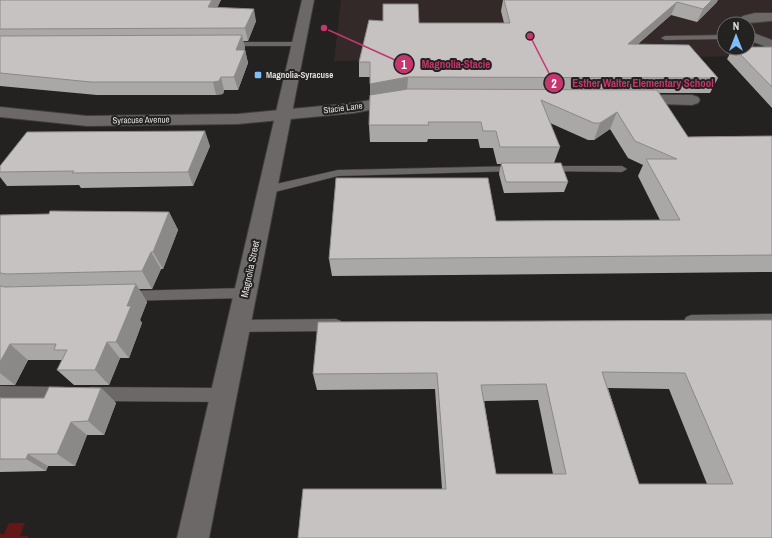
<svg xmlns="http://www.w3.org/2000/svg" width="772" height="538" font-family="'Archivo Narrow',sans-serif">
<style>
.built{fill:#322928;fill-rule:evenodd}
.water{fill:#641815}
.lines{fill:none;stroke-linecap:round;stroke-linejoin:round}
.service-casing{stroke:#3f3e3d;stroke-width:1}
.minor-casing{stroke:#3f3e3d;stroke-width:2}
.secondary-casing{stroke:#3f3e3d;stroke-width:2}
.service{fill:#6b6867;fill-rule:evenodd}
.minor{fill:#6b6867;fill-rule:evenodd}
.secondary{fill:#6b6867;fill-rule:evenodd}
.wall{fill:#aaa7a7;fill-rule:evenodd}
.shaded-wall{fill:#8b8888}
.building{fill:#c6c2c2;stroke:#8b8888;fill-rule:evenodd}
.poi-dot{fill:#7dbef9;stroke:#242121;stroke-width:1.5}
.labels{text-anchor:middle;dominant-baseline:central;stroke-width:4;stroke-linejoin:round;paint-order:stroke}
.far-poi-label{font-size:9px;font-weight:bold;fill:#dfdedd;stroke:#242121;text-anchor:start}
.far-street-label{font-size:9px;fill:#dfdedd;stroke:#242121}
.street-label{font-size:10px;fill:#dfdedd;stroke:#242121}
.leader{fill:none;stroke:#c6366e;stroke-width:1.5}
.callout-dot{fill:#c6366e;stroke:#242121;stroke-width:1.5}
.mark-label{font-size:12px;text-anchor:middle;font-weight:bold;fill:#fff}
.callout-label{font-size:11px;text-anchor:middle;font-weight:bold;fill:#c6366e;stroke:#242121;stroke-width:4;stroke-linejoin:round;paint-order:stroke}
</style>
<rect width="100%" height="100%" fill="#242121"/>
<path class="built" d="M341 0H772V56L334 61ZM724 24H748V48H724Z"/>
<path class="water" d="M9 523H25L20 536H28V538H0V534H4Z"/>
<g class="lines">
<g class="service-casing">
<path id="service" d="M724 35V39L665 40 661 38 665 36Z
M224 42H299L303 44 299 46H227L223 44Z
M517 166 522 169 521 171 338 176 267 194 261 190 267 186 338 170Z
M546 166H622L627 169 622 172 542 171 541 169Z
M245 288 250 289 252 293 250 297 245 298 125 301 120 300 118 296 120 292 125 291Z
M772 314V326L691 327 686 325 684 321 686 317 691 315Z
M336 319 341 321 343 325 341 329 336 331 238 332 233 330 231 326 233 322 238 320Z
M0 386 63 387 69 389 71 394 69 399 63 401 0 400Z
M91 387 223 388 229 390 231 395 229 400 223 402 91 401 85 399 83 394 85 389Z"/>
</g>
<g class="minor-casing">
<path id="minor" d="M755 13H772V21L735 24 743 16Z
M748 31 772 40V49L748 40Z
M399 95 405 97 407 100 405 103 354 113 238 124 87 126 0 117V107L87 116 238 114 354 103Z
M633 95H692L698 97 700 100 698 103 692 105 627 103 625 100 627 97Z"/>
</g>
<g class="secondary-casing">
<path id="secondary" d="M302 0H314L209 538H177Z"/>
</g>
<use href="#service" class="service"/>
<use href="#minor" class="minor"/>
<use href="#secondary" class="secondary"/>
</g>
<path class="wall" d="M0 0H221L217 7 256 21 248 41H243L245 48 244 50H245L248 63 238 90H224L223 94 216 95H97L0 86Z
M503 0H718L716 3 697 22 671 15 638 44 718 78 710 93H659L688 137 772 136V272L332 276 329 259 496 221 660 220 638 176 643 165 628 158 610 129 594 140H588L550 123 560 147 554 163 568 182 564 192 504 193 499 174 501 164H497L493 148H480L478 139H428L427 142H370L369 125 370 95V77H359V62L419 23H504L501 11Z
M772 47V108L727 59 733 48Z
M210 146 193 186 81 188 79 185 7 186 0 177V166Z
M169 212 178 230 163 269H161L152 289H139L147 302 140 320 142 323 129 358H120L109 385H74L57 370 62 360H28L15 385H0V215Z
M772 320V538L442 489 435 389 317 390 313 374ZM608 388 669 389 707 484H639ZM538 400 553 474H496L484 401Z
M101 388 116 403 104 435H87L75 466H48L46 471 0 472V397L1 398H44Z"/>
<path class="shaded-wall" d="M212 0H221L212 19 208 7Z
M712 0H718L716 3 697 22 703 9Z
M677 2 671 15 622 58 628 44Z
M254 9 256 21 248 41 245 28Z
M242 35 245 48 239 63 236 50Z
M245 50 248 63 238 90 234 77Z
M221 77 224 90 223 94 216 95 213 82Z
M408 77 407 92 370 99V84Z
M617 112 610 129 594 140 600 123Z
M205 131 210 146 193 186 188 172Z
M169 212 178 230 163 269 153 252Z
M151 252 161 269 152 289 142 271Z
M136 284 147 302 140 320 142 323 129 358 116 342 127 306Z
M107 342 120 358 109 385 95 370Z
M10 344 28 360 15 385 0 373V362Z
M101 388 116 403 104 435 88 421Z
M71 422 87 435 75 466 57 454Z
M28 454 48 466 46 471 26 459Z"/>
<path class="building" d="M0 0H212L208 7 254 9 245 28 0 29Z
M504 0H712L703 9 677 2 628 44 689 45 718 78 408 77 370 84V62H359L369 20 383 21V4H418L419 23H510Z
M242 35 236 50H245L234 77H221L219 81 213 82H91L0 73V36Z
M748 47H772V87L734 48H748Z
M408 89 657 90 688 137 772 136V255L329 259 336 178H488L496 221 680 220 646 159H677L635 141 617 112 600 123H594L541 100 560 147H500L496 131H483L481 122H428L429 125H369L370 95Z
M205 131 188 172 72 173 74 171 0 172V166L27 132Z
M501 163H561L568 182H506Z
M50 211 169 212 153 252H151L142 271 6 274 0 273V215L49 214Z
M136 284 127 306H131L116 342H107L95 370H57L67 350H54L56 344H10L0 362V286L5 287Z
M772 320V538H298L303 489H446L437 373 313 374 318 322ZM602 372 685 373 733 484H639ZM546 384 566 474H496L481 385Z
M49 387 101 388 88 421 71 422 57 454H28L26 459H0V398H44Z"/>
<rect class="poi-dot" x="254" y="71" width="8" height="8" rx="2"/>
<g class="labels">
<g class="far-poi-label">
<text x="266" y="75">Magnolia-Syracuse</text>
</g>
<g class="far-street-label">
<text transform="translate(343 108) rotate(-7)">Stacie Lane</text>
<text transform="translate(141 120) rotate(-1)">Syracuse Avenue</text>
</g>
<g class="street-label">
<text transform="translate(250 269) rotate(-78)">Magnolia Street</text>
</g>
</g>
<path class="leader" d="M324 28L404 64M530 36L554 83"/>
<g class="callout-dot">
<circle cx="324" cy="28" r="4"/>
<circle cx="530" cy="36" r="4"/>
<circle cx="404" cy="64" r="10"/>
<circle cx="554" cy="83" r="10"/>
</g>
<g class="mark-label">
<text x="404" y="69">1</text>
<text x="554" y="88">2</text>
</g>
<g class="callout-label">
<text x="456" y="68">Magnolia-Stacie</text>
<text x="643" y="87">Esther Walter Elementary School</text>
</g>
<g transform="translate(736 36)"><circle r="19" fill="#242121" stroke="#6f6d6c"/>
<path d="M0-3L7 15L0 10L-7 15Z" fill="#7dbef9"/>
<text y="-6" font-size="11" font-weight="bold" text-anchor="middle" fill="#dfdedd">N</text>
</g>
</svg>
